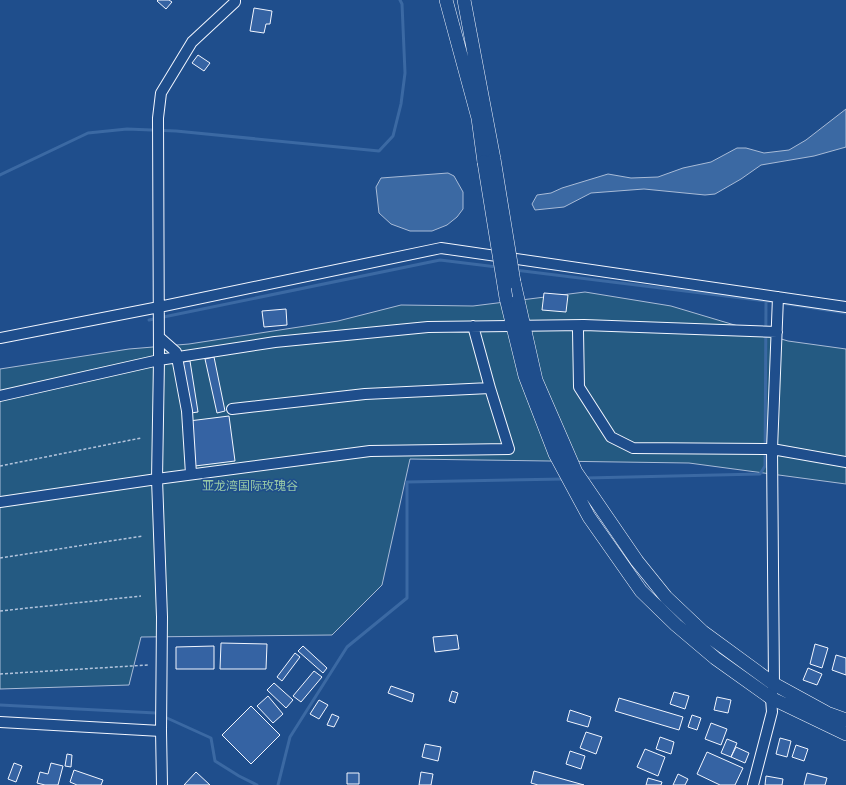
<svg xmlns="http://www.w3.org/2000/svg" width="846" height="785" font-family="'Roboto Condensed','Noto Sans SC',sans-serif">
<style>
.green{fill:#245a82;stroke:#a8bbd7}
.water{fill:#3b69a3;stroke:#a8bbd7}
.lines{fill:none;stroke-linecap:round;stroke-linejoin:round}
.stream{stroke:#3b69a3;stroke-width:3}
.building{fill:#3563a3;stroke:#f2f6ff}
.minor-casing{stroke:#f2f6ff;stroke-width:12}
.major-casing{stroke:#f2f6ff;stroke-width:14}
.path{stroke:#b3c4dc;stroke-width:1.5;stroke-dasharray:3 2;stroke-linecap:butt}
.minor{stroke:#1f4e8c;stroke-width:10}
.major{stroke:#1f4e8c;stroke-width:13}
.major-bridge-casing{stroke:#f2f6ff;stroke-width:14;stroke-linecap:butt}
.major-bridge{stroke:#1f4e8c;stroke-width:13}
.labels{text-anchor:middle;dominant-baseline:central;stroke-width:3;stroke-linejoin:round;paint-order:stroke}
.park-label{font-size:12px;fill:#97c8a6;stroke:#1f4e8c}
</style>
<rect width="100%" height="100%" fill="#1f4e8c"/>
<path class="green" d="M585 292 671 306 788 341 846 349V484L689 463 410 459 382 585 332 635 141 637 129 685 0 689V369L129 349 189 344 338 321 401 305 473 306Z"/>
<path class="water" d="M846 109V147L814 156 761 165 741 179 715 194 705 195 644 189 591 193 564 207 535 210 532 204 537 195 551 193 562 188 608 174 631 178 658 177 683 168 711 162 737 148H746L764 153 789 150 806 140Z
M448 173 454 176 463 192V209L457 217 447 225 432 231H410L391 224 379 213 376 187 381 178Z"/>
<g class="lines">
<path class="stream" d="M0 175 88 133 127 129 176 131 379 151 393 136 401 104 405 73 402 4 400 0
M515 270 775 302
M781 303 846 313
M149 320 440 260 497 267
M586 478 760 474 765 466 766 301
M0 705 156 713 211 738 215 761 239 776 257 785
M278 785 290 737 347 647 407 598V482L564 479"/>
</g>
<path class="building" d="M158 0H169L172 2 166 9 157 1Z
M254 8 272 11 270 24H266L264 33 250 31Z
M198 55 210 63 204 71 192 63Z
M544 293 568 295 566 312 542 310Z
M286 309 287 325 264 327 262 311Z
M214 357 225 411 217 413 205 359Z
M190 361 198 412 191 413 183 362Z
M229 416 235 461 195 466 189 421Z
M457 635 459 649 435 652 433 637Z
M221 643 267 644 266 669H220Z
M815 644 828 648 822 668 810 664Z
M214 646V669H176V647Z
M303 646 327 668 323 673 298 651Z
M295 653 300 657 282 681 277 677Z
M836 655 846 658V675L832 670Z
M808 668 822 674 817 685 803 680Z
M314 671 322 677 301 702 293 696Z
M274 683 293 700 286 708 267 690Z
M391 686 414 694 412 702 388 693Z
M452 691 458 693 455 703 449 701Z
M674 692 689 696 685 709 670 704Z
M268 696 283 714 273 723 257 706Z
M717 697 731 700 728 713 714 710Z
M619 698 683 717 679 730 615 711Z
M319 700 328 705 319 719 310 714Z
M251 706 280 735 251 764 222 735Z
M570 710 591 717 588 727 567 721Z
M332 714 339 717 334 727 327 725Z
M692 715 701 718 697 730 688 727Z
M711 723 727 729 721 745 705 739Z
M586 732 602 737 596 754 580 748Z
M660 737 674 742 671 754 656 749Z
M780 738 791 741 787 757 776 754Z
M727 739 737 743 731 757 721 753Z
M425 744 441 747 438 761 422 757Z
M796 745 808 749 804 761 792 757Z
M736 747 749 753 745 763 731 757Z
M645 749 665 757 658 776 637 767Z
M570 751 585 756 581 769 566 764Z
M707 752 743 768 735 785H720L697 774Z
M67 754 72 755 71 767 65 766Z
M14 763 22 766 16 782 8 779Z
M51 763 63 766 58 785H45L37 783 40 772 48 774Z
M74 770 103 780 101 785H77L70 782Z
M534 771 584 785H538L531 783Z
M196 772 210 785H184Z
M421 772 433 774 431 785H419Z
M347 773H359V784H347Z
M807 773 827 778 825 785H804Z
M678 774 688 779 685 785H673Z
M766 776 783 779 782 785H765Z
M648 778 662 782 661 785H646Z"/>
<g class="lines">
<g class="minor-casing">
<path id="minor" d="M473 326 490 388
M578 331 579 387 611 437 633 448 772 449 846 462
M159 337 176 352 187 411 191 474
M0 338 159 307 441 248 846 307
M0 396 159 360 275 342 428 327 584 325 777 332
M0 502 157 479 370 451 509 449 490 388 365 394 232 409
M0 722 161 731
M162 785 161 731 162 617 157 479 159 360 158 118 161 93 192 42 235 2V0
M753 785 772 712 771 698 774 684 772 449 778 297"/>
</g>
<g class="major-casing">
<path id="major" d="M446 0 478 118 484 162
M464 0 494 159
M514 282 536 380 576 472 637 561 666 597 703 632 774 684 827 713 846 720
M506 298 525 376 555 454 589 517 641 591 676 625 715 658 771 698 846 734"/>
</g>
<path class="path" d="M0 466 141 438
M0 558 143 536
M0 611 141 596
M0 674 148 665"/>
<use href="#minor" class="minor"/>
<use href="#major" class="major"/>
<g class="major-bridge-casing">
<path id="major-bridge" d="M494 159 514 282
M484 162 506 298"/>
</g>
<use href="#major-bridge" class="major-bridge"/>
</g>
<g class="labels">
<g class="park-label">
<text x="250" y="486">亚龙湾国际玫瑰谷</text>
</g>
</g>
</svg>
